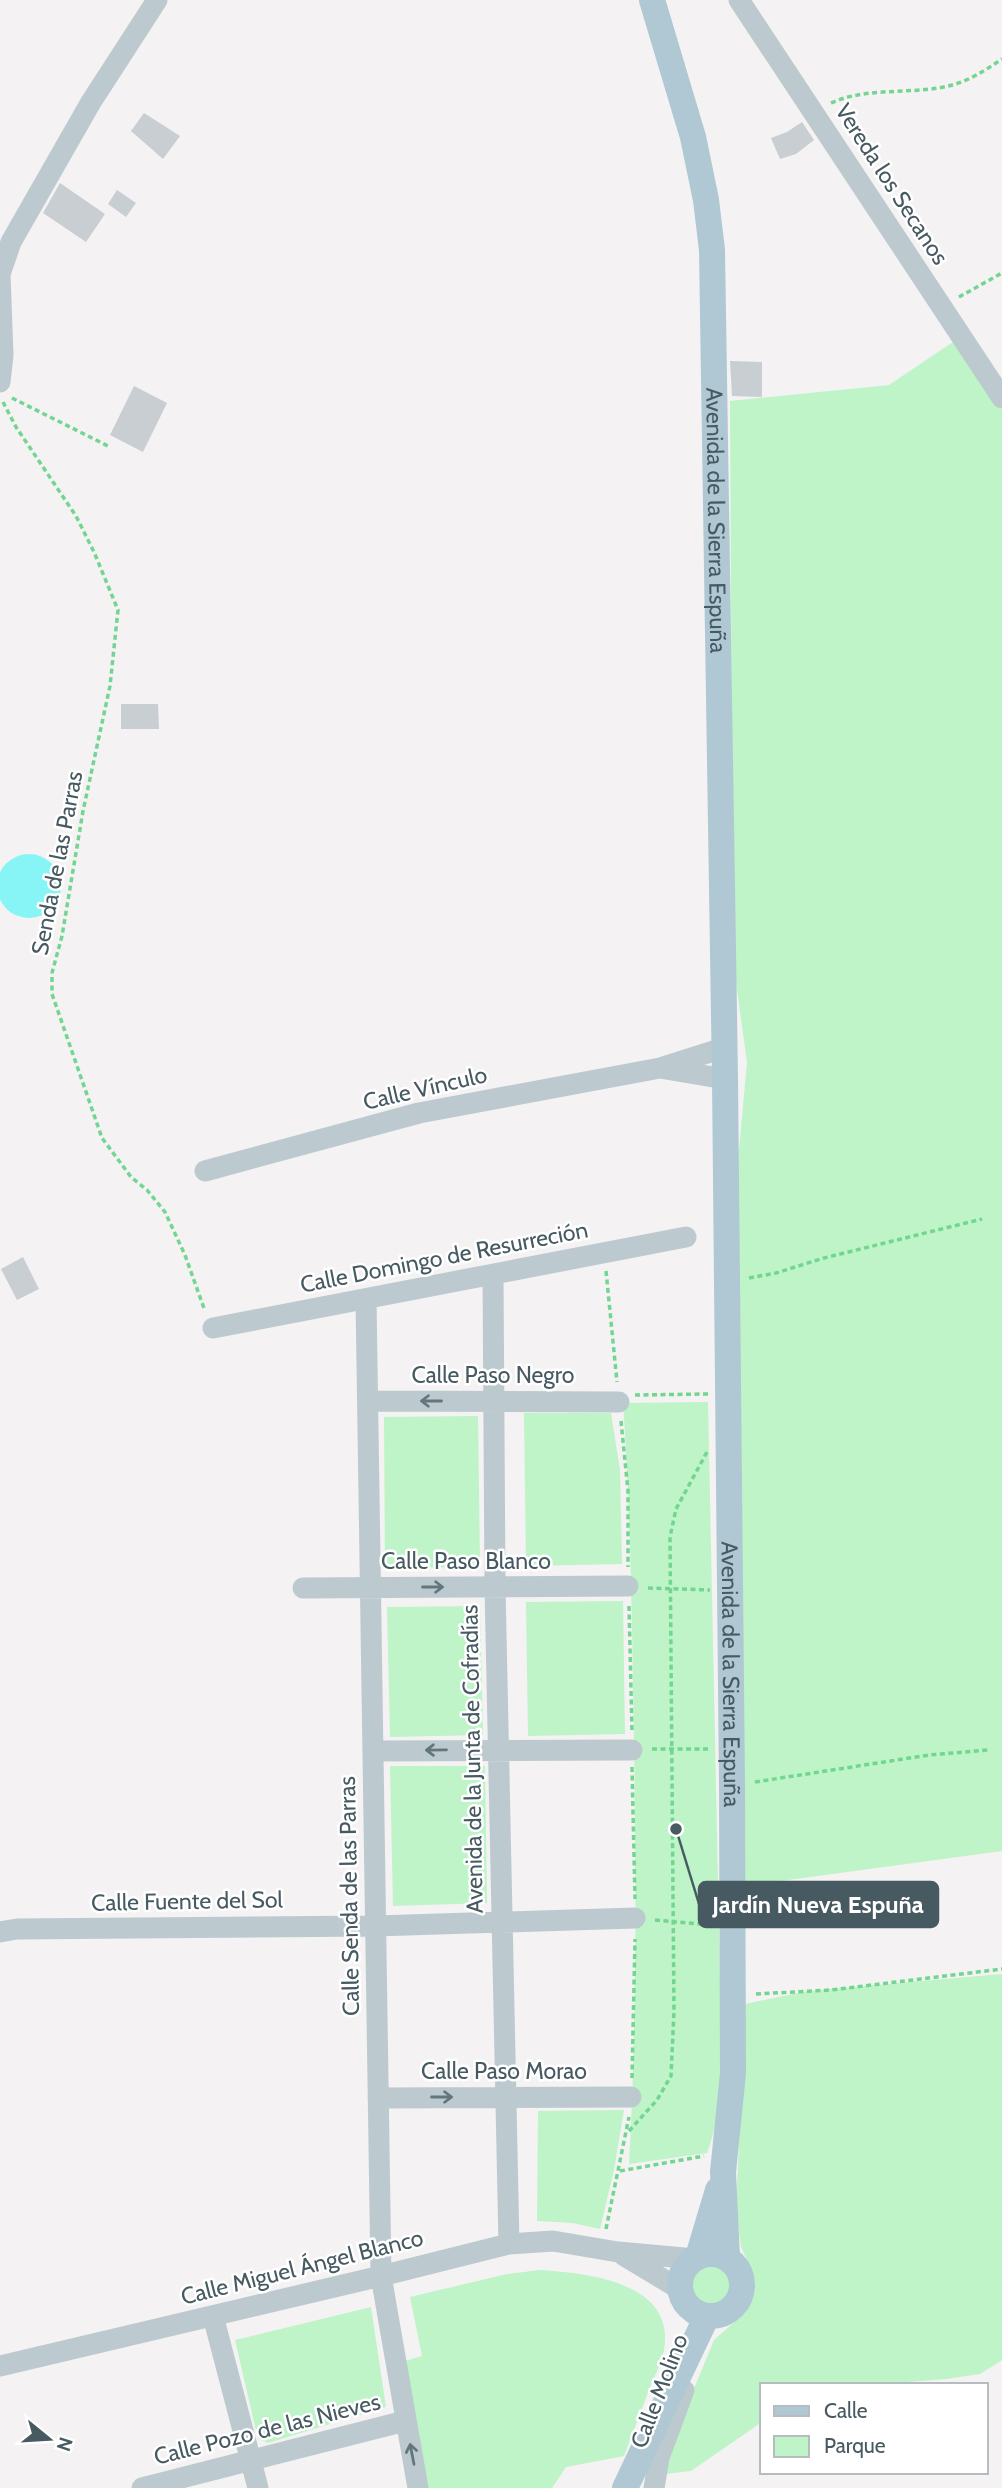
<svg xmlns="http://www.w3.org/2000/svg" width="1002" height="2488" font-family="Cabin,sans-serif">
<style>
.green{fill:#bef4c8}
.water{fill:#87f4f5}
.building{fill:#c8ced2}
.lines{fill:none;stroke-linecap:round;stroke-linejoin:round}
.path{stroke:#72d691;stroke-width:3.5;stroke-dasharray:5 3.5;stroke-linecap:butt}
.minor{stroke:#bccacf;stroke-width:21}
.major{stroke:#afc8d3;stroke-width:26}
.oneway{stroke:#64767d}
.labels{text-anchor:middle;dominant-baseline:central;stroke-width:5;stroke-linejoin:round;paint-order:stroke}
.street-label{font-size:23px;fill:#475a62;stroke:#fff}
.leader{fill:none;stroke:#475a62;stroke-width:2.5}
.callout-dot{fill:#475a62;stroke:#fff;stroke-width:2.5}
.callout{fill:#475a62;stroke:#475a62;stroke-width:2.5}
.callout-label{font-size:24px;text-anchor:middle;font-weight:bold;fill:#fff}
</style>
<rect width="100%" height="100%" fill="#f4f2f2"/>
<path class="green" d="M956 340 1002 410V1851L744 1886 736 1183 747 1062 733 961 730 401 889 385Z
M708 1402 720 1979C720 2031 726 2106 707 2153L629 2164C637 2023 636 1882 634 1741 632 1628 631 1516 623 1403Z
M524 1413H611L620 1470 622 1564 526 1566Z
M478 1416 480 1567 385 1568 384 1417Z
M623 1601 625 1734 528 1736 526 1602Z
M480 1606 483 1735 390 1737 387 1607Z
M390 1766H485L487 1903 393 1906Z
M1002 1974V2360L980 2374 947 2379 865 2385H762V2422L691 2471 665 2474 686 2408 714 2340 747 2311 754 2286 752 2272 741 2247 736 2211 745 2004 808 1991Z
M624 2110 614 2170 600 2229 573 2223 537 2221 538 2111Z
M689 2285a22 22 0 1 1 44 0a22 22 0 1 1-44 0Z
M540 2270C587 2273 676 2282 664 2350 661 2364 654 2377 649 2390 641 2412 632 2434 624 2456L566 2467 552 2488H428L405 2361 422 2356 410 2297 507 2274Z
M371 2307 386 2407 268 2443 258 2439 235 2340Z"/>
<path class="water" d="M-3 886a32 32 0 1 1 64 0a32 32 0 1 1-64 0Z"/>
<path class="building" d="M144 113 180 136 163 159 131 131Z
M802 122 814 140 796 154 780 159 771 138 787 132Z
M60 183 105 214 86 242 43 213Z
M117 190 136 203 126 217 108 204Z
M730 361 762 362V397L732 396Z
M134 386 167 403 143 452 110 435Z
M121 704H158L159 729H121Z
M23 1257 39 1289 17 1300 1 1269Z"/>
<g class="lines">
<path class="path" d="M831 103C873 84 922 98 964 81 978 75 990 67 1002 59
M959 297 1002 273
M12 398 110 447
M3 402 16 427 76 516 94 552 118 610 110 686 83 811 62 936 52 973V994L102 1138 131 1177 147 1190 165 1212 185 1255 205 1311
M606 1271 617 1382
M749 1278 776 1273 824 1258 982 1219
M635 1395 708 1394
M621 1421 628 1491V1567
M648 1588 710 1590
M629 1606 632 1731
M652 1749H711
M632 1767 635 1899
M755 1782 929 1755 988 1750
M655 1920 710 1925
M756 1994 831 1990 1002 1969
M632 2078 635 1939
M629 2131 657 2100 671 2076 674 2011 670 1537 676 1509 707 1452
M620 2171 704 2156
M606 2229 629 2117"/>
<path class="minor" d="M739 0 1002 398
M0 382 3 355 0 274 11 242 91 102 157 0
M723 1048 660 1068 725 1079
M205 1171 419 1113 660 1068
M493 1274 495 1587 509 2244
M366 1299 381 2276 418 2488
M213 1328 686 1237
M368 1401 619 1402
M303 1588 628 1586
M373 1751 632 1750
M0 1932 17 1929 375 1926 635 1918
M378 2098 631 2097
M623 2255 681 2290
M213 2316 258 2488
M0 2366 381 2276 509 2244 553 2241 618 2252 695 2259
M142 2488 405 2421
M654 2488 659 2458 684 2390"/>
<g class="major">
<path id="s1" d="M652 0 693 137 706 200 712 250 725 1079 732 1786 733 2073 723 2172 727 2258"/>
<circle cx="711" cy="2285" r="31"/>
<path d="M698 2257 718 2190"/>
<path d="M625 2488 707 2316"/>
</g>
</g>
<defs><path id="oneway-shaft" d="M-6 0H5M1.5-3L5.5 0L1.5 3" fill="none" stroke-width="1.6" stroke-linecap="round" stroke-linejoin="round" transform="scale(1.75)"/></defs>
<g class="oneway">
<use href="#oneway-shaft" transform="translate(431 1401) rotate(-180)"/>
<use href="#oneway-shaft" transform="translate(433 1587)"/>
<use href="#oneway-shaft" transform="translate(436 1750) rotate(179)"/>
<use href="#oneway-shaft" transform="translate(442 2097)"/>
<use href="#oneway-shaft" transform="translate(412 2454) rotate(-101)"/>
</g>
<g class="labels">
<g class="street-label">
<text transform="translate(892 184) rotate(57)">Vereda los Secanos</text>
<text stroke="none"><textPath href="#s1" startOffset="528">Avenida de la Sierra Espuña</textPath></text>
<text transform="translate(57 863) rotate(-79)">Senda de las Parras</text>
<text transform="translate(425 1088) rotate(-13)">Calle Vínculo</text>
<text transform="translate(444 1257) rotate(-11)">Calle Domingo de Resurreción</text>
<text x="493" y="1375">Calle Paso Negro</text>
<text x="466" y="1561">Calle Paso Blanco</text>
<text stroke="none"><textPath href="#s1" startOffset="1682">Avenida de la Sierra Espuña</textPath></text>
<text transform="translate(472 1759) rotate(-91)">Avenida de la Junta de Cofradías</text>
<text transform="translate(349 1896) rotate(-91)">Calle Senda de las Parras</text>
<text transform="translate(187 1901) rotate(-1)">Calle Fuente del Sol</text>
<text x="504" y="2071">Calle Paso Morao</text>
<text transform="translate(302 2267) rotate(-14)">Calle Miguel Ángel Blanco</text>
<text transform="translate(659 2391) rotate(-69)">Calle Molino</text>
<text transform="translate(267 2429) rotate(-14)">Calle Pozo de las Nieves</text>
</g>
</g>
<path class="leader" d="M676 1829L699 1904"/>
<circle class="callout-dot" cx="676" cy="1829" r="7"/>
<rect class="callout" x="699" y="1882" width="239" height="45" rx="7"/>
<g class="callout-label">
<text x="818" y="1913">Jardín Nueva Espuña</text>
</g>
<rect x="760" y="2383" width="228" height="91" fill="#ffffff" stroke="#b5bdc0" stroke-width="2"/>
<rect x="774" y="2406" width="35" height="10" fill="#afc8d3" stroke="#b5bdc0" stroke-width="2"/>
<text x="824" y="2418" font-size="21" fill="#475a62">Calle</text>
<rect x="774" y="2436" width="35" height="21" fill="#bef4c8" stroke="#b5bdc0" stroke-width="2"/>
<text x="824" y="2453" font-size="21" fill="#475a62">Parque</text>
<g transform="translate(49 2439) rotate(108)" stroke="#ffffff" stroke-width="5" paint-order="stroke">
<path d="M0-5L12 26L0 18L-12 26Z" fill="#475a62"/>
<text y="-10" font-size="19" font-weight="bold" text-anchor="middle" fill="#475a62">N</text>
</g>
</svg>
